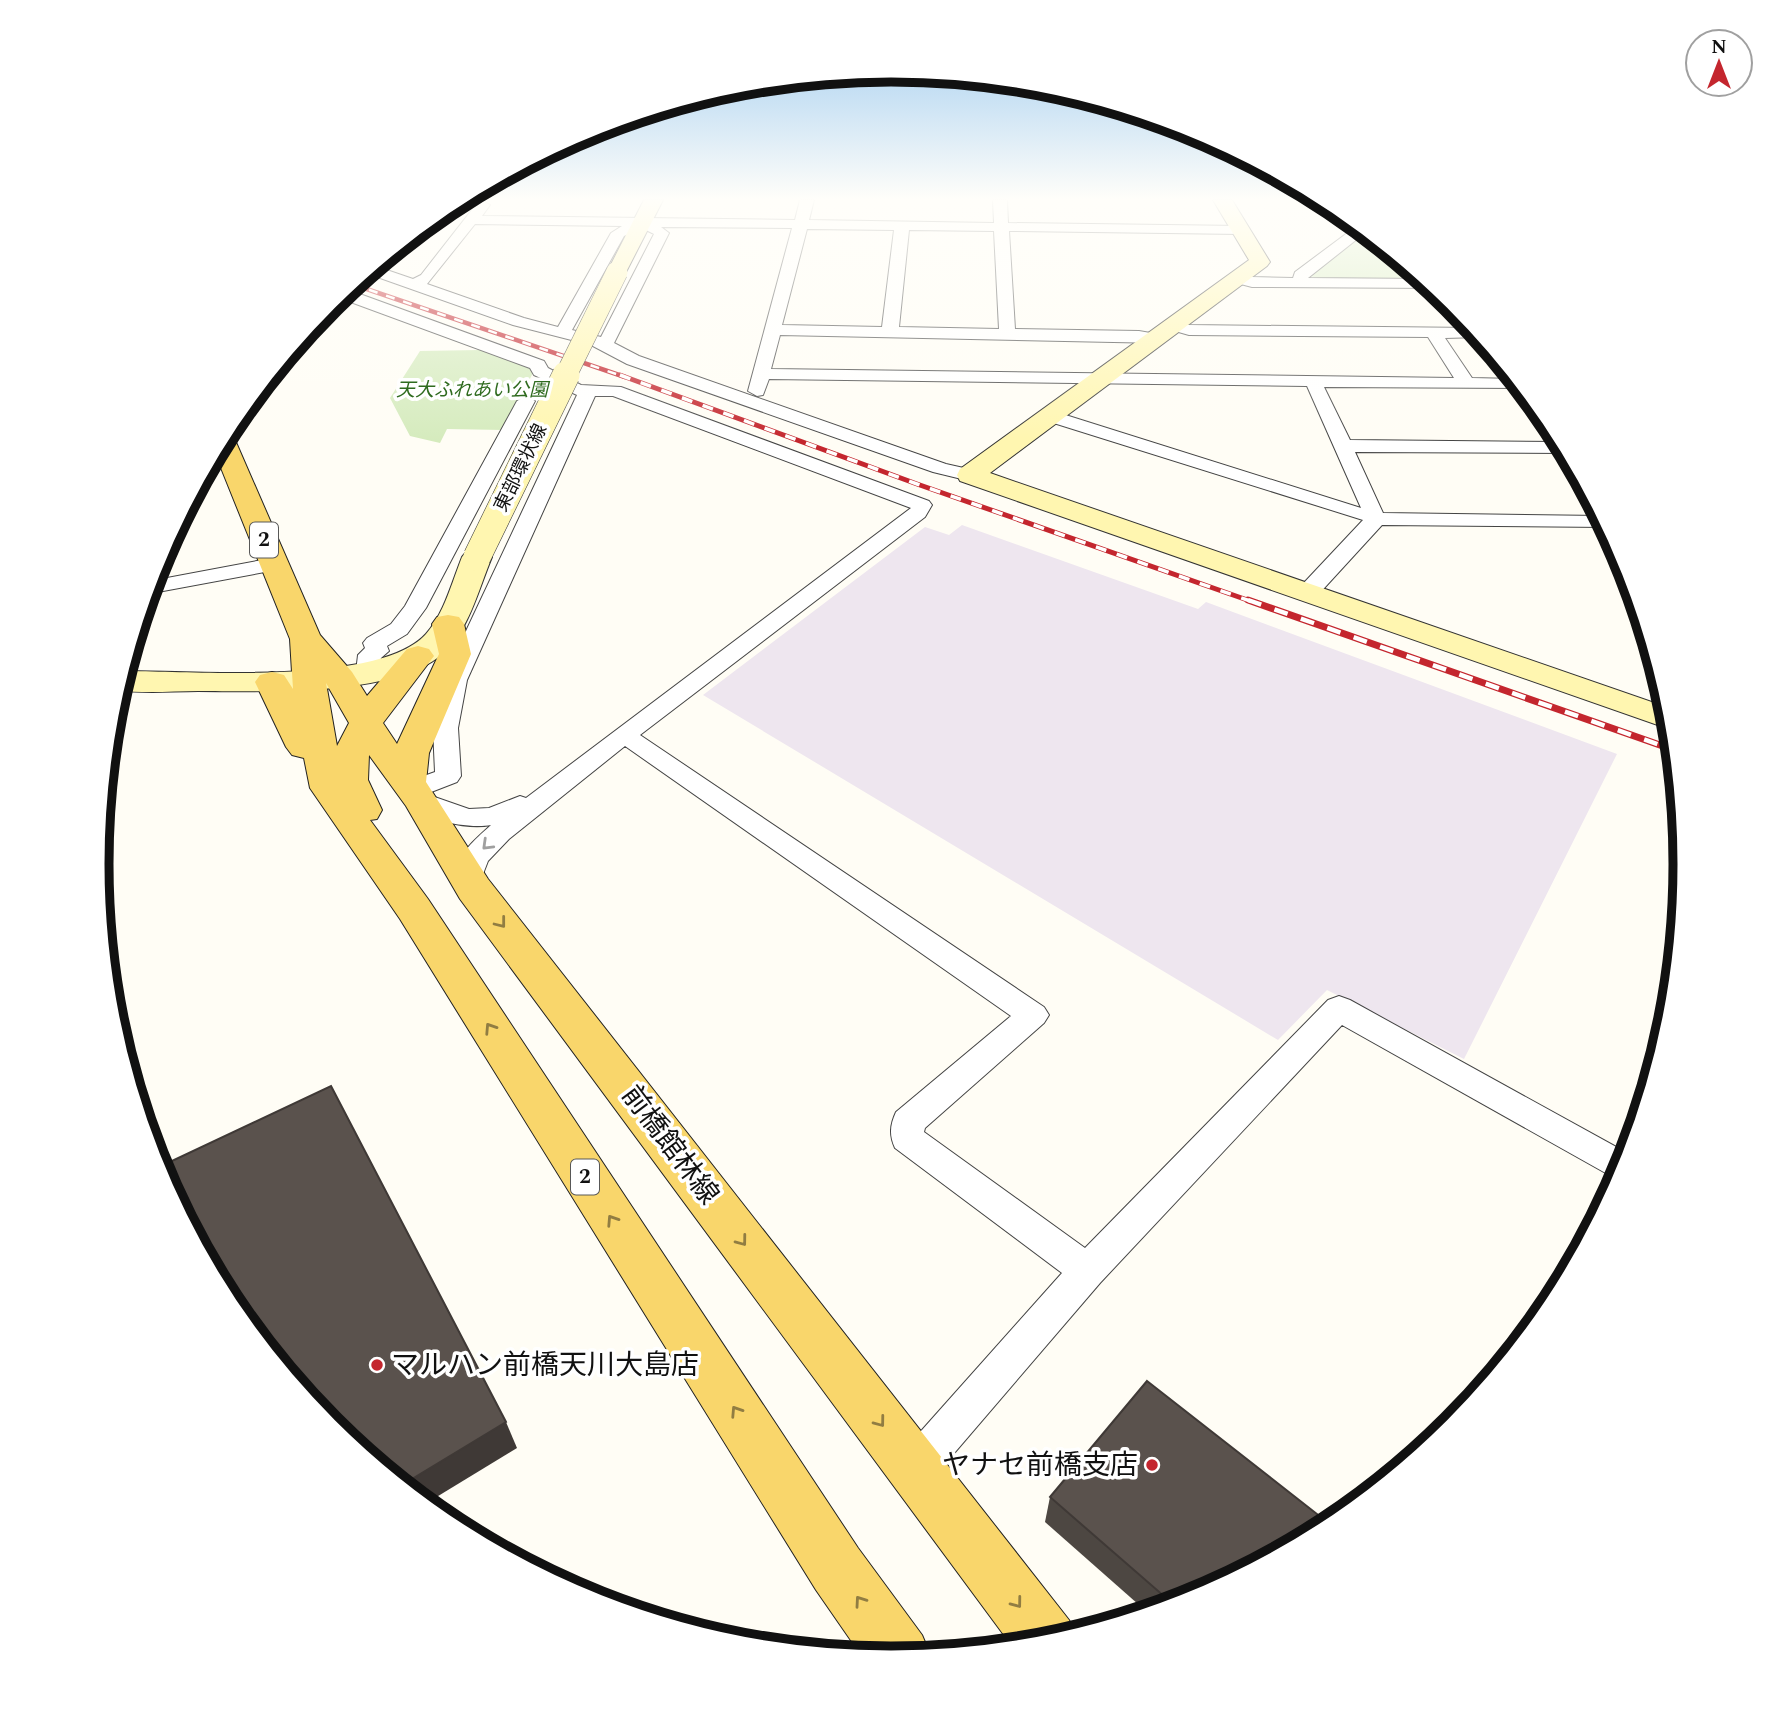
<svg xmlns="http://www.w3.org/2000/svg" width="1782" height="1728" font-family="Spectral,'Noto Sans JP',serif">
<style>
.industrial{fill:#eee6ef}
.green{fill:#d5ebbd}
.lines{fill:none;stroke-linecap:round;stroke-linejoin:round}
.street-casing{stroke:#444;stroke-width:2}
.secondary-casing{stroke:#333;stroke-width:2}
.primary-casing{stroke:#222;stroke-width:2}
.street{fill:#fff;fill-rule:evenodd}
.secondary{fill:#fff6b0;fill-rule:evenodd}
.primary{fill:#f9d66b;fill-rule:evenodd}
.rail-far2-casing{stroke:#c4262e;stroke-width:4.5}
.rail-far1-casing{stroke:#c4262e;stroke-width:5}
.rail-casing{stroke:#c4262e;stroke-width:7}
.rail-far2{stroke:#fff;stroke-width:2.5;stroke-dasharray:9;stroke-linecap:butt}
.rail-far1{stroke:#fff;stroke-width:3.5;stroke-dasharray:11;stroke-linecap:butt}
.rail{stroke:#fff;stroke-width:4.5;stroke-dasharray:14;stroke-linecap:butt}
.secondary-bridge-far1-casing{stroke:#333;stroke-width:22;stroke-linecap:butt}
.secondary-bridge-casing{stroke:#333;stroke-width:28;stroke-linecap:butt}
.secondary-bridge-far1{stroke:#fff6b0;stroke-width:21}
.secondary-bridge{stroke:#fff6b0;stroke-width:27}
.wall{fill:#4d4742}
.shaded-wall{fill:#3f3936}
.building{fill:#5a524d;stroke:#3f3936;stroke-width:2}
.oneway{stroke:#a0a0a0}
.oneway2{stroke:#917d42}
.poi-dot{fill:#c4262e;stroke:#fff;stroke-width:2.5}
.labels{text-anchor:middle;dominant-baseline:central;stroke-width:7;stroke-linejoin:round;paint-order:stroke}
.far-park-label{font-size:19px;font-style:italic;fill:#2f6b1f;stroke:#fff}
.far-street-label{font-size:19px;fill:#111;stroke:#fff}
.shield{fill:#fff;stroke:#585858;stroke-width:2}
.shield-label{font-size:21px;font-weight:bold;fill:#111}
.near-street-label{font-size:28px;fill:#111;stroke:#fff}
.near-poi-label{font-size:28px;fill:#111;stroke:#fff;text-anchor:start}
.rim{fill:none;stroke:#111;stroke-width:9}
</style>
<rect width="100%" height="100%" fill="#fffdf5"/>
<path class="industrial" d="M962 525 1198 609 1206 602 1617 754 1464 1059 1327 990 1278 1040 703 695 925 527 949 535Z"/>
<path class="green" d="M1366 232 1424 279 1317 278 1310 276Z
M480 350 530 368 533 373 503 430 447 429 440 443 410 436 390 398 420 351Z"/>
<g class="lines">
<g class="street-casing">
<path id="street" d="M800 200H814L809 220 994 223 993 200H1007L1008 223 1241 226 1248 230 1241 234 1009 231 1015 329 1139 331 1162 335 1164 339 1162 343 780 335 771 369 1454 378 1428 337 1189 335 1168 329 1166 326 1174 321 1189 325 1473 328 1481 337 1445 338 1472 378 1515 379 1523 388 1324 387 1350 440 1562 442 1567 453 1355 452 1383 513 1601 516 1607 527 1382 525 1316 597H1300L1297 592 1300 587 1363 520 1044 420 1041 416 1050 411 1056 412 1361 508 1307 386 769 379 763 395 757 396 748 391 792 228 661 227 669 233 614 343 639 356 946 464 977 471 980 475 970 481 933 472 627 364 591 345 513 325 366 273 375 266 413 279 421 275 478 202 483 201 490 205 482 216 795 220ZM475 224 622 226 611 233 558 327 524 318 427 284ZM642 228 654 234 601 337 572 330 624 236ZM807 229 894 230 882 327 782 325ZM909 230 994 231 999 329 899 327Z
M1358 225 1366 232 1308 278 1424 279 1434 288 1252 287 1233 282 1230 279 1238 274 1252 277 1293 278 1295 272Z
M346 289 544 361 548 368 581 385 621 387 929 501 932 505 925 517 640 735 1044 1007 1049 1015 1044 1023 925 1128 924 1132 1085 1248 1328 1000 1339 996 1350 1000 1629 1154 1618 1180 1342 1025 1100 1283 950 1458 925 1478 911 1484 897 1478 891 1464 897 1450 922 1430 1062 1273 895 1148C889 1135 890 1125 896 1112L1011 1016 625 746 509 839 488 861 483 874 488 889 484 896 474 899 464 896C445 864 468 846 491 825 469 829 420 821 408 801L410 797 404 795 400 789 404 783 435 772 433 728 443 680 577 395 534 375 530 368 337 297ZM595 396H613L911 508 526 798 520 796 489 808 469 809 426 794 457 782 461 776 458 728 467 680Z
M526 396 535 401 426 608 407 634 387 646 389 651 381 658 376 677H360L356 672 358 655 365 648 363 643 367 638 391 624 405 606 517 401Z
M273 558 281 559 284 564 281 569 147 594 151 581Z"/>
</g>
<g class="secondary-casing">
<path id="secondary" d="M644 200H663L624 276H610L607 272Z
M1213 200H1232L1270 262 1267 266 990 473 1669 708 1672 730 960 481 957 475 960 469 1249 260Z
M477 548 487 551 492 557C478 590 469 632 440 656 389 697 262 691 198 691 172 691 144 694 118 690L124 671C193 671 379 686 426 634 444 614 452 582 462 557L467 551Z"/>
</g>
<g class="primary-casing">
<path id="primary" d="M225 433 231 435 235 440 320 635 352 672 367 696 407 649 418 646 429 649 434 656 383 723 397 744 439 654 432 624 437 617 448 615 459 617 464 624 471 654 429 753 426 782 488 879 1069 1620 1075 1634 1046 1643 1012 1646 460 899 406 806 369 755 368 780 382 810 377 819 370 820 428 899 858 1548 922 1635 930 1654 891 1658 861 1655 816 1590 400 919 310 788 304 758 292 755 286 747 255 682 260 675 272 672 284 675 293 689 290 639 215 453ZM326 683 349 723 337 746Z"/>
</g>
<use href="#street" class="street"/>
<use href="#secondary" class="secondary"/>
<use href="#primary" class="primary"/>
<g class="rail-far2-casing">
<path id="rail-far2" d="M352 284 625 377"/>
</g>
<g class="rail-far1-casing">
<path id="rail-far1" d="M620 375 917 484 1253 602"/>
</g>
<g class="rail-casing">
<path id="rail" d="M1248 600 1674 750"/>
</g>
<use href="#rail-far2" class="rail-far2"/>
<use href="#rail-far1" class="rail-far1"/>
<use href="#rail" class="rail"/>
<g class="secondary-bridge-far1-casing">
<path id="secondary-bridge-far1" d="M565 377 617 272"/>
</g>
<g class="secondary-bridge-casing">
<path id="secondary-bridge" d="M477 557 566 375"/>
</g>
<use href="#secondary-bridge-far1" class="secondary-bridge-far1"/>
<use href="#secondary-bridge" class="secondary-bridge"/>
</g>
<path class="wall" d="M1050 1497 1194 1598 1147 1612 1045 1522Z"/>
<path class="shaded-wall" d="M506 1422 517 1448 425 1504 402 1485Z"/>
<path class="building" d="M331 1086 506 1422 402 1485 329 1425 231 1305 157 1168Z
M1147 1381 1331 1525 1194 1598 1173 1604 1050 1497Z"/>
<defs><path id="oneway-chevron" d="M-2-3.5L2.5 0L-2 3.5" fill="none" stroke-width="1.6" stroke-linecap="round" stroke-linejoin="round" transform="scale(1.75)"/></defs>
<use class="oneway" href="#oneway-chevron" transform="translate(487 845) rotate(136)"/>
<g class="oneway2">
<use href="#oneway-chevron" transform="translate(501 923) rotate(52)"/>
<use href="#oneway-chevron" transform="translate(490 1028) rotate(-123)"/>
<use href="#oneway-chevron" transform="translate(612 1220) rotate(-123)"/>
<use href="#oneway-chevron" transform="translate(742 1241) rotate(53)"/>
<use href="#oneway-chevron" transform="translate(736 1411) rotate(-123)"/>
<use href="#oneway-chevron" transform="translate(880 1422) rotate(53)"/>
<use href="#oneway-chevron" transform="translate(860 1601) rotate(-125)"/>
<use href="#oneway-chevron" transform="translate(1017 1603) rotate(53)"/>
</g>
<linearGradient id="sky" x2="0" y2="1"><stop stop-color="#95c6ee"/><stop offset="0.45" stop-color="#fffefa"/><stop offset="1" stop-color="#fffefa" stop-opacity="0"/></linearGradient>
<rect width="1782" height="442" fill="url(#sky)"/>
<g class="poi-dot">
<circle cx="377" cy="1365" r="7"/>
<circle cx="1152" cy="1465" r="7"/>
</g>
<g class="labels">
<g class="far-park-label">
<text x="472" y="390">天大ふれあい公園</text>
</g>
<g class="far-street-label">
<text transform="translate(521 468) rotate(-64)">東部環状線</text>
</g>
<g class="shield">
<rect x="250" y="522.5" width="28" height="35" rx="5"/>
<rect x="571" y="1159.5" width="28" height="35" rx="5"/>
</g>
<g class="shield-label">
<text x="264" y="540">2</text>
<text x="585" y="1177">2</text>
</g>
<g class="near-street-label">
<text transform="translate(670 1145) rotate(53)">前橋館林線</text>
</g>
<g class="near-poi-label">
<text x="391" y="1365">マルハン前橋天川大島店</text>
<text x="1138" y="1465" text-anchor="end">ヤナセ前橋支店</text>
</g>
</g>
<path d="M0 0H1782V1728H0ZM109 864a782 782 0 1 1 1564 0a782 782 0 1 1-1564 0Z" fill="#fff" fill-rule="evenodd"/>
<path class="rim" d="M109 864a782 782 0 1 1 1564 0a782 782 0 1 1-1564 0Z"/>
<g transform="translate(1719 63)"><circle r="33" fill="#ffffff" stroke="#a0a0a0" stroke-width="2"/>
<path d="M0-5L12 26L0 18L-12 26Z" fill="#c4262e"/>
<text y="-10" font-size="19" font-weight="bold" text-anchor="middle" fill="#111111">N</text>
</g>
</svg>
